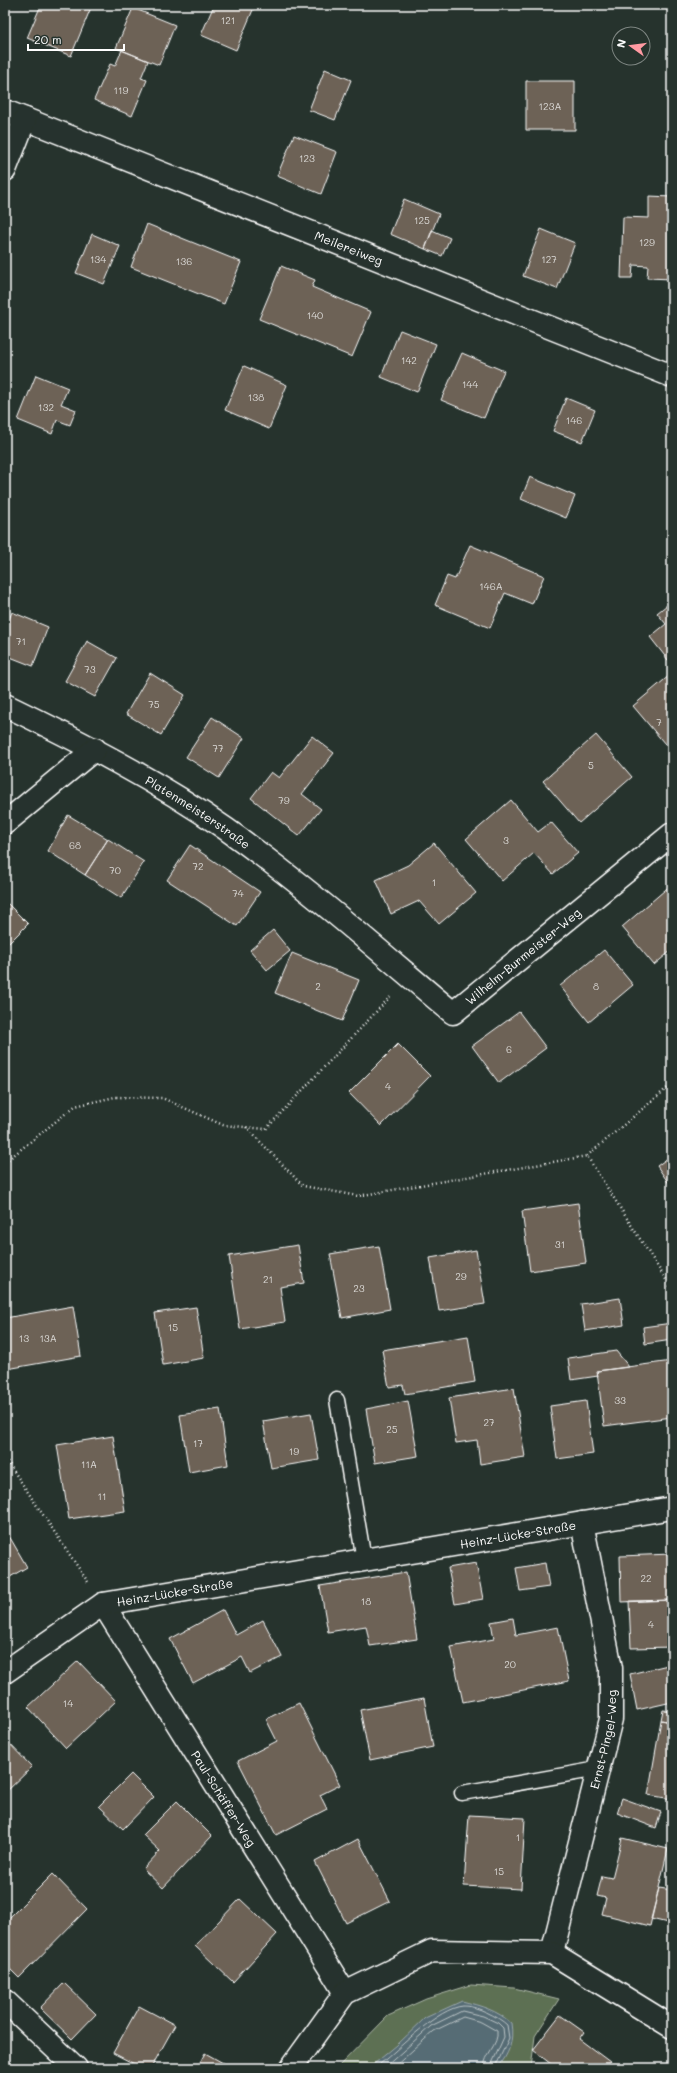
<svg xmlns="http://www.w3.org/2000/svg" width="677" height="2073" font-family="Mali,sans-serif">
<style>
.green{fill:#5d7053;stroke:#aeb8a9}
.water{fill:#566c74;stroke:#9aa7ac}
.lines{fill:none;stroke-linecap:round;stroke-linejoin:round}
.shore{stroke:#bbc4c7;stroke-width:1}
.building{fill:#6d6257;stroke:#fff}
.service-casing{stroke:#fff;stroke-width:17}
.minor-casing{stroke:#fff;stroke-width:25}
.path{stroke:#fff;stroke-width:2.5;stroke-dasharray:1 3;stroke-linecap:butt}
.service{stroke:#26332d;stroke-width:14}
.minor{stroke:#26332d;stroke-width:22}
.labels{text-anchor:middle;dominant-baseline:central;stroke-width:3.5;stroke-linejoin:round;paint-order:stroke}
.number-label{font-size:10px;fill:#dad8d5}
.street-label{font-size:12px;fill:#fff;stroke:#26332d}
</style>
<rect width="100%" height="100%" fill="#26332d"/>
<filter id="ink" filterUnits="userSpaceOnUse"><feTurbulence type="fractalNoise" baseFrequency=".025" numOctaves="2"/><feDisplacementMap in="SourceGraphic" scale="8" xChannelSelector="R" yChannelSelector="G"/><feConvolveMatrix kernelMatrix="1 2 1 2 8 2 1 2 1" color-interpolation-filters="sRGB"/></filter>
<g filter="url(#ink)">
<path class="green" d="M471 1985 514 1988 559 1999 535 2036 531 2068H337L388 2016 426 1999Z"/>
<path class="water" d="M462 2001C481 2006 497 2010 511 2023 514 2042 509 2053 498 2068H376L374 2064 397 2045 425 2018Z"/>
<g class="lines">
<path class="shore" d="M379 2068 380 2064C400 2048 438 2008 463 2006 475 2005 499 2017 507 2025L509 2038 495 2068
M384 2068 431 2026 462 2011 483 2016 498 2023 503 2028 504 2037 490 2068
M393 2068 434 2031 463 2017 481 2022 497 2031C499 2045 484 2054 484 2068"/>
</g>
<path class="building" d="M41 5H92L71 56 27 38Z
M214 5H255L236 50 201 35Z
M133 8 175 25 159 65 116 48Z
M122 50 148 61 141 78 147 80 132 116 94 100 110 64 115 66Z
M325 69 351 80 335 120 309 110Z
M526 81H575V130H526Z
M294 135 337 152 321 194 277 176Z
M649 196 672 197V279L647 278 648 266 633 265 632 278H621L623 217 649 218Z
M404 199 439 214 425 249 390 234Z
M147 224 241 262 224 304 131 267Z
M541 229 575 243 557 289 523 276Z
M432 230 450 238 442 256 425 249Z
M92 234 120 246 104 284 76 273Z
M281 266 315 280 312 287 371 312 352 357 259 319Z
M400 330 436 344 417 392 381 377Z
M462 353 504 371 484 418 441 400Z
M244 366 287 385 269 429 225 410Z
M36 375 68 388 61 404 76 410 70 425 57 420 52 434 18 420Z
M566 398 595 410 582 442 553 431Z
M530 477 575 496 566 518 521 499Z
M470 545 544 576 532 604 505 593 490 628 435 605 447 576 455 579Z
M672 601V657L668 660 650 637 666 624 657 613Z
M12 612 48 627 33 666 5 655V629Z
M87 641 117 658 95 697 65 681Z
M150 673 185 695 161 735 126 714Z
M670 675 672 678V738L665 744 633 706Z
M212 717 244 738 219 778 186 757Z
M596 735 632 777 579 823 543 781Z
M312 736 334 753 302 794 321 809 299 836 251 798 271 772 279 778Z
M511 800 538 832 551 822 578 853 553 874 534 853 502 881 466 839Z
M68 815 108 839 85 875 48 851Z
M108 839 144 862 121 898 85 875Z
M434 843 476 893 439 924 419 901 391 914 376 880 408 865Z
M190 845 260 892 237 926 167 880Z
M672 884V950L654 965 622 927Z
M5 901 28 924 5 947Z
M273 930 290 951 267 970 250 950Z
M604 950 633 985 589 1022 560 986Z
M292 953 359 980 342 1021 275 993Z
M519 1012 546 1048 499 1083 472 1046Z
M398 1044 430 1076 381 1126 349 1093Z
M672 1155V1188L657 1166Z
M578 1203 586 1263 530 1271 522 1211Z
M298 1245 304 1283 280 1287 285 1322 240 1329 229 1256Z
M379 1246 390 1309 342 1318 330 1254Z
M476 1250 485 1304 439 1311 430 1258Z
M620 1298 624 1325 585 1331 581 1304Z
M73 1306 81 1356 7 1369 5 1356V1318Z
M196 1307 204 1358 163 1365 155 1313Z
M672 1323V1340L645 1344 643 1327Z
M468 1336 475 1382 405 1394 403 1385 389 1387 382 1350Z
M616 1351 629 1367 597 1371 598 1376 571 1380 568 1358Z
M672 1361V1417L604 1426 597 1371Z
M514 1388 525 1457 480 1464 477 1440 456 1443 449 1398Z
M408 1401 418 1456 375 1463 366 1409Z
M586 1401 593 1454 557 1459 550 1406Z
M220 1409 228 1465 189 1472 180 1415Z
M311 1413 319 1460 271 1468 263 1421Z
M113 1436 125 1511 69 1519 57 1445Z
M5 1529 27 1567 5 1580Z
M672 1554V1600L621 1602 620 1556Z
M476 1563 483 1599 455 1604 448 1568Z
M545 1563 549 1587 520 1591 516 1568Z
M406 1572 417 1639 370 1646 366 1626 328 1632 320 1586Z
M672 1600V1647L631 1648 629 1601Z
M223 1610 236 1635 263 1620 282 1657 250 1673 242 1657 193 1683 170 1639Z
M513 1618 516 1635 558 1627 569 1681 463 1702 451 1647 494 1639 491 1622Z
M78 1661 116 1701 66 1748 28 1707Z
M672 1664V1702L637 1710 630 1674Z
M424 1698 433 1747 370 1760 360 1710Z
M299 1703 340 1785 320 1795 327 1809 276 1835 238 1761 277 1741 266 1719Z
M663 1710 672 1711V1722L661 1720Z
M661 1720 672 1722V1799L648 1795Z
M5 1739 32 1767 5 1793Z
M131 1774 154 1797 123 1829 99 1806Z
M622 1798 661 1812 656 1828 617 1813Z
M177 1801 212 1836 163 1888 143 1869 160 1851 143 1835Z
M469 1815 525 1818 521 1889 464 1886Z
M622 1838 668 1849 650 1926 602 1914 606 1898 597 1896 602 1876 612 1878Z
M358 1839 390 1901 346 1923 315 1862Z
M53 1874 87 1909 19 1978 5 1964V1922Z
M659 1888 672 1890V1924L651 1919Z
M240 1899 277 1934 233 1982 195 1946Z
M64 1983 96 2014 72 2039 40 2008Z
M139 2006 175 2025 151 2068H142L113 2053Z
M560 2015 584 2032 579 2039 618 2068H556L533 2050Z
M205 2053 232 2068H197Z"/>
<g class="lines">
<g class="service-casing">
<path id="service" d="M337 1400 364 1560
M462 1793 598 1769"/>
</g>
<g class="minor-casing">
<g id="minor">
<path id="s1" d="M5 111 672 376"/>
<path d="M5 170 25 119"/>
<path id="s2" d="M5 705C81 742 156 780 226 829 305 885 378 950 453 1013L672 834"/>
<path d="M5 823 95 749"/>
<path id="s3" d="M103 1604 345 1993"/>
<path id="s4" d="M5 1672 103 1604 672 1508"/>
<path id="s5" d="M552 1953 611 1719V1668L582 1523"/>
<path d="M5 2001 76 2068"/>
<path d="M291 2068 345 1993 432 1951 552 1953 672 2027"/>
</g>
</g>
<path class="path" d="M246 1127 303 1186 358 1196 587 1156 672 1289
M587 1156 672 1084
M5 1162 75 1106 115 1097 162 1098 223 1125 266 1129 390 997
M5 1458 88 1582"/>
<use href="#service" class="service"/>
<use href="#minor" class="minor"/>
</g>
</g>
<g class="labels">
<g class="number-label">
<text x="228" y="20">121</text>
<text x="121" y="90">119</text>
<text x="550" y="106">123A</text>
<text x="307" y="158">123</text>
<text x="422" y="220">125</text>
<text x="647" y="242">129</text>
<text x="98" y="259">134</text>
<text x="549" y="259">127</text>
<text x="184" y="261">136</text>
<text x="315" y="315">140</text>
<text x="409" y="360">142</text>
<text x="470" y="384">144</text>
<text x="256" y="397">138</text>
<text x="46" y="407">132</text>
<text x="574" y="420">146</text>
<text x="491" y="586">146A</text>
<text x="21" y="641">71</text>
<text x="90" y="669">73</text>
<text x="154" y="704">75</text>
<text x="659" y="722">7</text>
<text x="218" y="748">77</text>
<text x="591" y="765">5</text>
<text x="284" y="800">79</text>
<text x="506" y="840">3</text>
<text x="75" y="845">68</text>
<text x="198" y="866">72</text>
<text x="115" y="870">70</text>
<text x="434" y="882">1</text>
<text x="238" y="893">74</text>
<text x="318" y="986">2</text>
<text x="596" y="986">8</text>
<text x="509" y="1049">6</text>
<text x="388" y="1086">4</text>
<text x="560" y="1244">31</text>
<text x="461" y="1276">29</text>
<text x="268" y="1279">21</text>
<text x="359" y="1288">23</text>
<text x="173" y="1327">15</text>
<text x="24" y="1338">13</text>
<text x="48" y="1338">13A</text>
<text x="620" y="1400">33</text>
<text x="489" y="1422">27</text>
<text x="392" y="1429">25</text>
<text x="198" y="1443">17</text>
<text x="294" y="1451">19</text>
<text x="89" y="1464">11A</text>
<text x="102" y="1496">11</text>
<text x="646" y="1578">22</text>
<text x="366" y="1601">18</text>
<text x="651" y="1624">4</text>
<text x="510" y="1664">20</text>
<text x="68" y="1703">14</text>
<text x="518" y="1837">1</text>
<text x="499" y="1871">15</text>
</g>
<g class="street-label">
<text stroke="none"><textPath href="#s1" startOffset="370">Meilereiweg</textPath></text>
<text stroke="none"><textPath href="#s2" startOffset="221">Platenmeisterstraße</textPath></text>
<text stroke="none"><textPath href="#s2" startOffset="636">Wilhelm-Burmeister-Weg</textPath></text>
<text stroke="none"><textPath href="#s4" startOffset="540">Heinz-Lücke-Straße</textPath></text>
<text stroke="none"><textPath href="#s4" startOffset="192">Heinz-Lücke-Straße</textPath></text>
<text stroke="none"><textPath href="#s5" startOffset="220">Ernst-Pingel-Weg</textPath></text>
<text stroke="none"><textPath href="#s3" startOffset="229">Paul-Schäffer-Weg</textPath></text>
</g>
</g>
<rect width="677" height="2073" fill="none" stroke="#26332d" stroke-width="20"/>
<rect x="10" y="10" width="657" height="2053" fill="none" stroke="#fff" stroke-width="1.5" filter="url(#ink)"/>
<g transform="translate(631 46) rotate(284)"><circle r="19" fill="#26332d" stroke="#7d8581"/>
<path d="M0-3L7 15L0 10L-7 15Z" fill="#ff9aa2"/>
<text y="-6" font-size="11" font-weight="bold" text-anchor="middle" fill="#ffffff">N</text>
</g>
<path d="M28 44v6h96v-6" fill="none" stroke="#ffffff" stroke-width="2"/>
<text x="34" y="44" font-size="12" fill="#ffffff" stroke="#26332d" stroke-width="3" paint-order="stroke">20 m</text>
</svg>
